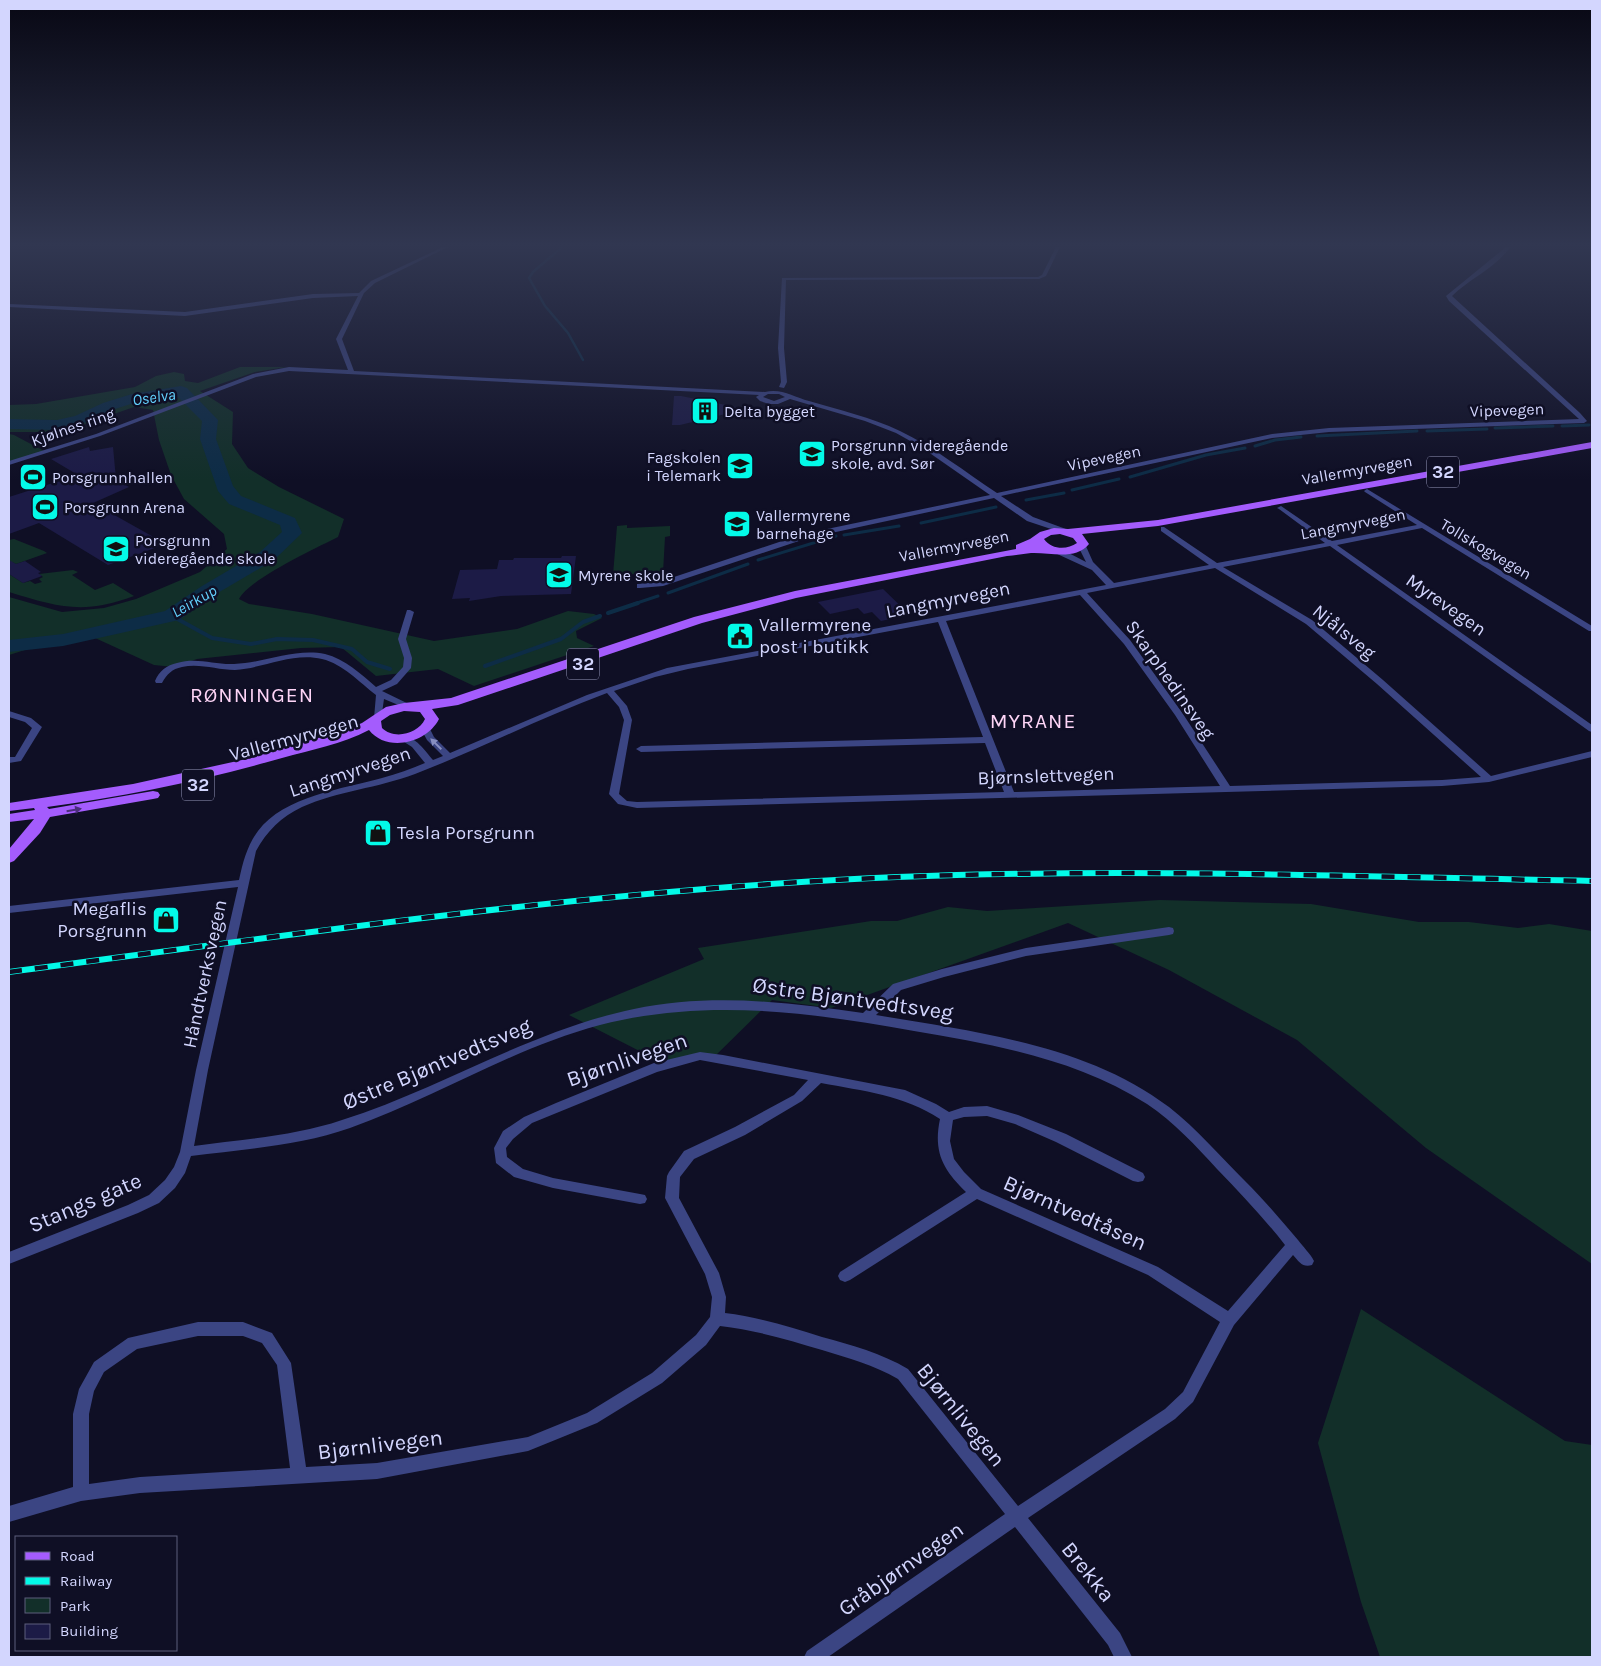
<svg xmlns="http://www.w3.org/2000/svg" width="1601" height="1666" font-family="Karla,sans-serif">
<style>
.green{fill:#122f29}
.lines{fill:none;stroke-linecap:round;stroke-linejoin:round}
.stream-far2{stroke:#0d2c46;stroke-width:2.5}
.stream-far1{stroke:#0d2c46;stroke-width:3}
.stream{stroke:#0d2c46;stroke-width:4}
.river{fill:#0d2c46;fill-rule:evenodd}
.building{fill:#1c1b46}
.street{fill:#3b4583;fill-rule:evenodd}
.primary{fill:#a45cfd;fill-rule:evenodd}
.rail-casing{stroke:#03fae8;stroke-width:6}
.rail{stroke:#0f0f25;stroke-width:4.5;stroke-dasharray:13;stroke-linecap:butt}
.oneway{fill:#878ec0}
.oneway2{fill:#4b2e7b}
.labels{text-anchor:middle;dominant-baseline:central;stroke-width:5;stroke-linejoin:round;paint-order:stroke}
.far-water-label{font-size:16px;font-style:italic;fill:#63d1fd;stroke:#0f0f25}
.far-street-label{font-size:16px;fill:#d3d6fe;stroke:#0f0f25}
.far-poi-label{font-size:16px;fill:#d3d6fe;stroke:#0f0f25;text-anchor:start}
.shield{fill:#0f0f25;stroke:#989abd;stroke-width:1}
.shield-label{font-size:18px;font-weight:bold;fill:#d3d6fe}
.street-label{font-size:19px;fill:#d3d6fe;stroke:#0f0f25}
.poi-label{font-size:19px;fill:#d3d6fe;stroke:#0f0f25;text-anchor:start}
.quarter-label{font-size:21px;letter-spacing:1px;fill:#fed5f7;stroke:#0f0f25}
.near-street-label{font-size:22px;fill:#d3d6fe;stroke:#0f0f25}
</style>
<rect width="100%" height="100%" fill="#0f0f25"/>
<path class="green" d="M240 367H286L255 372 200 391 233 412 232 444 248 468 279 487 344 519 338 537C316 548 248 580 239 599L249 604 312 614 434 641 517 629 568 611 594 614 602 618 576 631 577 638 594 646 474 686 438 669 376 676 341 647 301 648 197 659 174 667 154 665 82 632 9 655V597L62 612 104 608 136 599 200 572 227 549 224 534 184 499 171 475 159 440 153 410 134 407 74 428 50 432H9V405L36 404 135 387 156 376 174 372 184 374 185 381 198 383Z
M9 434 14 435 46 452 9 463Z
M627 525V528L670 526V536L665 537 663 573 613 575 617 526Z
M14 539 44 551 47 553 16 564 12 562 9 563V540Z
M73 570 78 572 72 575 95 590 113 583 134 596C83 615 58 607 9 592V574L23 583 30 581 35 584 42 582 39 579 43 577 39 574Z
M1160 900 1311 904 1419 922H1469L1518 928 1549 924 1592 931V1264L1426 1148 1297 1040 1169 970 1068 923 831 1008 772 1000 712 1059 663 1063 569 1015 704 959 698 948 871 921H897L948 907 987 911Z
M1361 1309 1565 1441 1592 1445V1657H1380L1361 1602 1318 1443Z"/>
<g class="lines">
<path class="stream-far2" d="M562 247 533 272 529 278 545 306 568 333 583 360"/>
<path class="stream-far1" d="M1562 426 1589 425
M1495 428 1553 426
M1427 431 1487 429
M1317 436 1417 431
M1255 446 1275 440 1301 437
M1130 477 1206 455 1245 448
M1072 490 1119 479
M1026 500 1064 493
M921 523 996 507
M844 535 899 526
M758 560 836 536
M668 593 748 564
M634 604 658 596"/>
<path class="stream" d="M608 613 638 603
M172 616 212 638 251 644 277 639 313 640 352 649 367 662 390 669
M485 666 561 639 583 622 600 616"/>
<path class="river" d="M181 386 187 388 218 420 216 439 233 486 241 496 295 518 302 533 274 560 216 594 179 620 63 646 9 652V640L63 634 165 611 202 586 260 552 282 532 280 525 229 504 218 491 200 439 202 421 177 396 140 401 115 409 87 422 57 430 9 429V419L57 420 75 416 103 403 132 394Z"/>
</g>
<path class="building" d="M674 396H681L746 409 680 425H672Z
M89 447 90 451 113 447 116 479 129 487 93 503 166 544 108 565 39 523 9 534V497L78 475 51 459Z
M562 556H576L571 594 501 596 469 601 470 598 452 599 460 570 497 569 499 560H513L514 558H561Z
M9 560 16 564 25 561 41 572 38 573 42 576 23 583 9 574Z
M883 589 910 615 881 621 872 612 864 614 858 608 830 614 818 602Z"/>
<g class="lines">
<path class="street" d="M443 247H448L375 283 364 293 342 339 354 371 765 392C781 388 794 397 809 401 839 410 871 417 900 431 934 447 965 472 997 493L1272 434 1329 428 1579 419 1449 301 1446 296 1506 247H1510C1497 267 1469 279 1452 296L1580 413 1587 421 1584 423 1329 432 1272 438 1001 496 1033 517 1066 529V533H1063L1027 521 994 498 808 538 663 586 640 588H637V584L659 582 803 534 990 495 921 447 896 433 865 421 790 399 778 404H769L760 401 756 397 759 395 289 371 256 377 100 436 9 465V461L96 434 253 374 289 367 348 370 336 339 358 296 313 298 185 316 9 307V304L185 312 313 294 359 293 371 281ZM768 394H779L785 397 774 401 763 397Z
M1056 247H1060L1046 276 1039 279 786 280 784 348 787 382 784 388 779 387 781 382 778 348 782 278 1038 277 1042 275Z
M1367 489 1592 626V631H1589L1422 528 1337 545 1592 725V732L1589 731 1330 546 1223 567 1312 620 1383 680 1491 776 1592 751V757L1489 782 1442 786 637 808 618 804 609 794 624 720 619 707 607 693C542 717 480 749 415 774 378 788 338 791 302 807 281 817 267 831 256 851L208 1070 194 1146C243 1139 295 1136 342 1120 443 1088 529 1031 634 1009 710 993 788 1002 863 1013L893 984 942 969 1026 948 1169 927 1173 928 1174 931 1173 934 1169 935 1026 956 944 977 901 990 876 1015C975 1032 1086 1044 1169 1107 1197 1129 1220 1156 1245 1181 1264 1200 1281 1220 1298 1240 1303 1247 1310 1253 1314 1261L1312 1265C1303 1268 1299 1262 1293 1255L1234 1325 1193 1402 1175 1419 1028 1518 1120 1633 1132 1657H1114L1108 1645 1015 1527 828 1657H804L807 1651 1005 1514 898 1379C874 1365 848 1358 822 1350 789 1340 755 1330 720 1326L706 1345 662 1383 597 1423 528 1451 377 1479 140 1493 81 1501 9 1522V1506L73 1487V1414L79 1389 94 1362 128 1338 198 1322H243L272 1333 291 1363 306 1467 377 1463 528 1437 587 1413 652 1373 696 1335 710 1317 712 1297 705 1274 665 1198 667 1176 669 1172 684 1151 735 1127 794 1095 808 1080 700 1060 657 1072 532 1123 513 1139 506 1148 507 1157 523 1169 553 1178 640 1194 645 1195 647 1199 645 1203 640 1204 553 1188 514 1177 496 1163 494 1148 503 1131 524 1117 556 1103 654 1063 700 1052 723 1055 905 1090 936 1104 949 1112 964 1107 987 1106 1018 1115 1066 1134 1143 1173 1145 1177 1143 1181 1138 1182 1133 1181 1056 1142 1015 1124 987 1116 964 1117 953 1120 950 1141 954 1159 964 1172 981 1189 1158 1267 1228 1311 1285 1245C1264 1218 1241 1194 1217 1169 1196 1146 1174 1122 1147 1104 1076 1059 996 1045 914 1031 809 1012 705 998 600 1025 513 1048 435 1098 350 1128 299 1146 244 1149 191 1156L185 1173 175 1188 159 1203 138 1213 9 1264V1252L128 1205 149 1195 165 1180 174 1167 180 1152 196 1070 238 887 9 913V906L239 880C243 862 247 846 258 831 284 796 343 789 382 778 397 774 411 769 425 763L412 747 398 738 400 736C414 734 425 751 433 760L443 756 427 740 421 729 423 727H429L434 737 450 753 587 695 667 668 1106 585 1092 570 1055 553V549H1061L1086 562 1078 546 1079 544H1085L1093 562 1114 583 1209 565 1161 531V527H1164L1217 563 1325 543 1279 509 1277 508 1281 506 1332 541 1417 525 1365 492 1364 491ZM1215 568 1306 624 1377 684 1481 777 1442 780 1230 786 1183 714 1130 640 1087 593ZM1080 595 1124 644 1175 715 1220 786 1014 792 946 621ZM938 622 983 737 641 746 636 749 641 752 985 743 1004 792 637 802 627 801 619 794 632 720 627 706 614 691 655 677 688 669ZM821 1083C863 1091 904 1095 940 1119 933 1152 943 1170 966 1192L840 1272 838 1276 840 1280 845 1282 850 1280 977 1199 1148 1275 1220 1322 1183 1392 1165 1409 1018 1506 908 1369C881 1353 852 1345 822 1337 790 1327 758 1317 725 1313L726 1297 719 1273 679 1198 680 1177 694 1159 745 1135 802 1101ZM198 1336H243L262 1343 277 1365 290 1468 140 1477 89 1484V1414L94 1391 104 1372 137 1349Z
M407 610H410L414 612 406 639 412 658 411 668 397 684 382 691 415 707 414 709H408L384 699 381 720 378 721 374 718 376 695C359 682 343 664 322 659 293 652 264 668 235 670 217 670 200 663 182 667 172 669 167 674 162 683H156L155 681C159 671 167 665 177 663 197 657 215 665 234 664 265 663 294 648 325 654 345 659 361 674 376 687L391 680 403 667 404 658 398 639Z
M9 711 31 718 42 727 21 761 9 763V757H15L32 728 25 722 9 717Z"/>
<path class="primary" d="M1592 442V448L1158 526 1082 534 1089 544C1075 561 1050 552 1031 553 1023 554 1015 555 1007 556L796 598 702 623 458 705 432 709 439 719C427 743 387 753 369 730 342 744 311 750 282 758 205 780 126 796 47 807L49 809 153 791 158 792 160 795 158 798 153 799 50 817 40 833 14 861 9 863V849L34 819 9 822V814L35 810 34 808 9 811V803L133 784 251 758 345 730 362 723 386 707 404 703 451 698 694 617 795 591 1016 549V545L1030 539 1040 532 1054 528 1068 529 1158 520ZM1060 534 1073 538 1077 543C1067 550 1052 550 1044 539L1051 535ZM404 711 420 712 425 719C418 734 394 740 382 728L381 721 390 715Z"/>
<g class="rail-casing">
<path id="rail" d="M9 972C267 938 526 900 786 883 1054 865 1324 876 1592 881"/>
</g>
<use href="#rail" class="rail"/>
</g>
<defs><path id="oneway-solid" d="M-6-.8H1V-3.2L6.5 0L1 3.2V.8H-6Z" transform="scale(1.25)"/></defs>
<use class="oneway" href="#oneway-solid" transform="translate(436 744) rotate(-135)"/>
<use class="oneway2" href="#oneway-solid" transform="translate(74 810) rotate(-10)"/>
<linearGradient id="sky" x2="0" y2="1"><stop stop-color="#080814"/><stop offset="0.51" stop-color="#313751"/><stop offset="1" stop-color="#313751" stop-opacity="0"/></linearGradient>
<rect width="1601" height="480" fill="url(#sky)"/>
<defs>
<g id="building-square" transform="scale(1.4375)"><rect x="-9" y="-9" width="18" height="18" rx="4" fill="#03fae8" stroke="#0f0f25"/><path d="M-4-6H4V6H1V3H-1V6H-4ZM-2.5-4.3h1.7v1.8h-1.7ZM.8-4.3h1.7v1.8H.8ZM-2.5-1h1.7V.8h-1.7ZM.8-1h1.7V.8H.8Z" fill="#111"/></g>
<g id="school-square" transform="scale(1.4375)"><rect x="-9" y="-9" width="18" height="18" rx="4" fill="#03fae8" stroke="#0f0f25"/><path d="M0-5L7-2L0 1L-7-2ZM-4 1L0 2.5L4 1V4Q0 6-4 4Z" fill="#111"/></g>
<g id="stadium-square" transform="scale(1.4375)"><rect x="-9" y="-9" width="18" height="18" rx="4" fill="#03fae8" stroke="#0f0f25"/><path d="M0-5a6.5 5 0 1 0 0 10a6.5 5 0 1 0 0-10ZM-3.5-1.8h7v3.6h-7Z" fill="#111"/></g>
<g id="civic-square" transform="scale(1.4375)"><rect x="-9" y="-9" width="18" height="18" rx="4" fill="#03fae8" stroke="#0f0f25"/><path d="M-.6-6.5H3V-4.5H.6V-3L4-1V1h2V6H-6V1h2V-1L-.6-3ZM-1.2 2.5V6h2.4V2.5Z" fill="#111"/></g>
<g id="shop-square" transform="scale(1.4375)"><rect x="-9" y="-9" width="18" height="18" rx="4" fill="#03fae8" stroke="#0f0f25"/><path d="M-5-2.5h2.3a2.7 3.5 0 0 1 5.4 0H5L5.5 6h-11ZM-1.5-2.5h3a1.5 2.3 0 0 0-3 0Z" fill="#111"/></g>
</defs>
<g fill-rule="evenodd">
<use href="#building-square" x="705" y="411"/>
<use href="#school-square" x="812" y="454"/>
<use href="#school-square" x="740" y="466"/>
<use href="#stadium-square" x="33" y="477"/>
<use href="#stadium-square" x="45" y="507"/>
<use href="#school-square" x="737" y="524"/>
<use href="#school-square" x="116" y="549"/>
<use href="#school-square" x="559" y="575"/>
<use href="#civic-square" x="740" y="636"/>
<use href="#shop-square" x="378" y="833"/>
<use href="#shop-square" x="166" y="920"/>
</g>
<g class="labels">
<g class="far-water-label">
<text transform="translate(154 397) rotate(-8)">Oselva</text>
<text transform="translate(194 601) rotate(-30)">Leirkup</text>
</g>
<g class="far-street-label">
<text transform="translate(1507 410) rotate(-2)">Vipevegen</text>
<text transform="translate(73 427) rotate(-19)">Kjølnes ring</text>
<text transform="translate(1104 458) rotate(-12)">Vipevegen</text>
<text transform="translate(1357 470) rotate(-10)">Vallermyrvegen</text>
<text transform="translate(1353 524) rotate(-11)">Langmyrvegen</text>
<text transform="translate(954 546) rotate(-11)">Vallermyrvegen</text>
<text transform="translate(1486 549) rotate(31)">Tollskogvegen</text>
</g>
<g class="far-poi-label">
<text x="724" y="411">Delta bygget</text>
<text x="831" y="445">Porsgrunn videregående<tspan x="831" dy="18">skole, avd. Sør</tspan></text>
<text x="721" y="457" text-anchor="end">Fagskolen<tspan x="721" dy="18">i Telemark</tspan></text>
<text x="52" y="477">Porsgrunnhallen</text>
<text x="64" y="507">Porsgrunn Arena</text>
<text x="756" y="515">Vallermyrene<tspan x="756" dy="18">barnehage</tspan></text>
<text x="135" y="540">Porsgrunn<tspan x="135" dy="18">videregående skole</tspan></text>
<text x="578" y="575">Myrene skole</text>
</g>
<g class="shield">
<rect x="1427" y="456.5" width="32" height="31" rx="4"/>
<rect x="567" y="648.5" width="32" height="31" rx="4"/>
<rect x="182" y="769.5" width="32" height="31" rx="4"/>
</g>
<g class="shield-label">
<text x="1443" y="472">32</text>
<text x="583" y="664">32</text>
<text x="198" y="785">32</text>
</g>
<g class="street-label">
<text transform="translate(948 600) rotate(-11)">Langmyrvegen</text>
<text transform="translate(1446 605) rotate(35)">Myrevegen</text>
<text transform="translate(1344 632) rotate(39)">Njålsveg</text>
<text transform="translate(1170 680) rotate(55)">Skarphedinsveg</text>
<text transform="translate(294 738) rotate(-15)">Vallermyrvegen</text>
<text transform="translate(350 772) rotate(-18)">Langmyrvegen</text>
<text transform="translate(1046 776) rotate(-2)">Bjørnslettvegen</text>
<text transform="translate(205 974) rotate(-78)">Håndtverksvegen</text>
</g>
<g class="poi-label">
<text x="759" y="625">Vallermyrene<tspan x="759" dy="22">post i butikk</tspan></text>
<text x="397" y="833">Tesla Porsgrunn</text>
<text x="147" y="909" text-anchor="end">Megaflis<tspan x="147" dy="22">Porsgrunn</tspan></text>
</g>
<g class="quarter-label">
<text x="252" y="695">RØNNINGEN</text>
<text x="1033" y="721">MYRANE</text>
</g>
<g class="near-street-label">
<text transform="translate(853 999) rotate(8)">Østre Bjøntvedtsveg</text>
<text transform="translate(627 1060) rotate(-19)">Bjørnlivegen</text>
<text transform="translate(437 1064) rotate(-23)">Østre Bjøntvedtsveg</text>
<text transform="translate(85 1203) rotate(-23)">Stangs gate</text>
<text transform="translate(1075 1213) rotate(24)">Bjørntvedtåsen</text>
<text transform="translate(961 1415) rotate(51)">Bjørnlivegen</text>
<text transform="translate(380 1445) rotate(-7)">Bjørnlivegen</text>
<text transform="translate(901 1569) rotate(-35)">Gråbjørnvegen</text>
<text transform="translate(1088 1572) rotate(51)">Brekka</text>
</g>
</g>
<rect width="1601" height="1666" fill="none" stroke="#d3d6fe" stroke-width="20"/>
<rect x="15" y="1536" width="162" height="115" fill="#0f0f25" stroke="#5d5f7c"/>
<rect x="25" y="1552" width="25" height="8" fill="#a45cfd" stroke="#5d5f7c"/>
<text x="60" y="1561" font-size="15" fill="#d3d6fe">Road</text>
<rect x="25" y="1577" width="25" height="8" fill="#03fae8" stroke="#5d5f7c"/>
<text x="60" y="1586" font-size="15" fill="#d3d6fe">Railway</text>
<rect x="25" y="1598" width="25" height="15" fill="#122f29" stroke="#5d5f7c"/>
<text x="60" y="1611" font-size="15" fill="#d3d6fe">Park</text>
<rect x="25" y="1624" width="25" height="15" fill="#1c1b46" stroke="#5d5f7c"/>
<text x="60" y="1636" font-size="15" fill="#d3d6fe">Building</text>
</svg>
